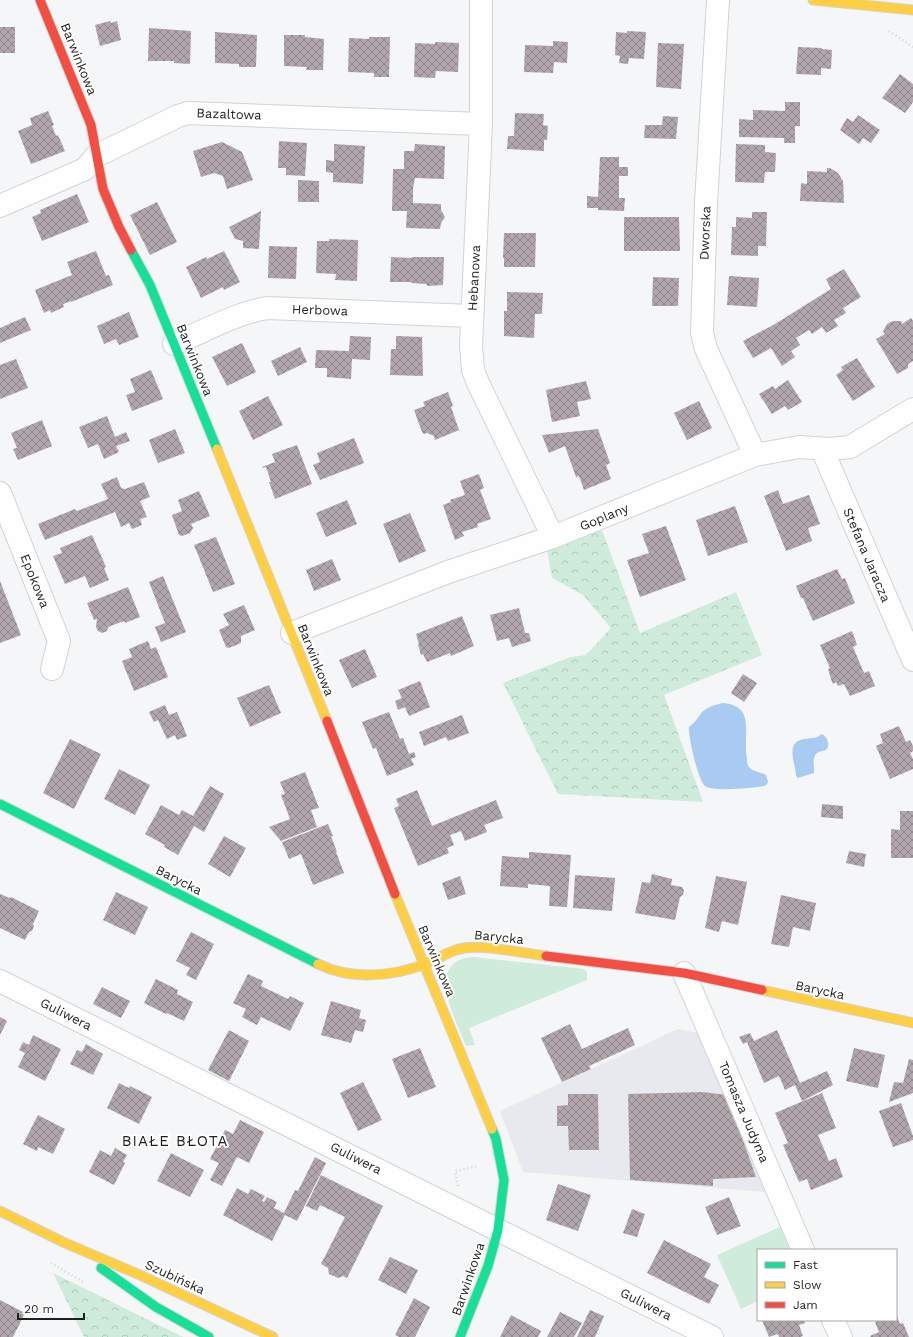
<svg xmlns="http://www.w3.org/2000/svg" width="913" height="1337" font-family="'Work Sans',sans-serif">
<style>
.built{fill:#e8e9ef}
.grass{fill:#ceebdb}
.forest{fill:url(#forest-crowns)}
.water{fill:#aacbf1}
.building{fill:url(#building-cross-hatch)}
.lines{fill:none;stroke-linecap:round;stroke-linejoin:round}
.street-casing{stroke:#d2d3d4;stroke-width:24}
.fast-casing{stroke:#d2d3d4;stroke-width:11}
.slow-casing{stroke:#d2d3d4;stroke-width:11}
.jam-casing{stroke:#d2d3d4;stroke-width:11}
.path{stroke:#d3d3d4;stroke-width:2.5;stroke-dasharray:1 3;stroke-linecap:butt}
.street{stroke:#fefefe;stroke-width:22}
.fast{stroke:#16e098;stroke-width:9}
.slow{stroke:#ffcf43;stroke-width:9}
.jam{stroke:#f24e42;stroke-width:9}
.labels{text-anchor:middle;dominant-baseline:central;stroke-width:4;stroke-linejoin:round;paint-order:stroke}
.street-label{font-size:13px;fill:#1f1f20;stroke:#fff}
.quarter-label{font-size:15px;letter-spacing:1px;fill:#1f1f20;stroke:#fff}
</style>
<defs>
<pattern id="forest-crowns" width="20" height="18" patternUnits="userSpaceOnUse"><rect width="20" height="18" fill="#ceebdb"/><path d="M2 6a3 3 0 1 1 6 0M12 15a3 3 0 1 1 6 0" fill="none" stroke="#b0c9bc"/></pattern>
<pattern id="building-cross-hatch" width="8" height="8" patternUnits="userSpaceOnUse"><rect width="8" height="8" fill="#b1a6ac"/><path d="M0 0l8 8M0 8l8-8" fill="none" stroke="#8f878c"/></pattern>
</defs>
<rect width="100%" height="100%" fill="#f5f6f7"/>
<path class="built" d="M678 1029 698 1033 727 1095 765 1192 523 1172 500 1111Z"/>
<path class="grass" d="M473 957 584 969 587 972V980L469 1028 475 1045 466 1046C456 1020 423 961 473 957Z
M780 1227 790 1250H758V1301L741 1309 717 1255Z"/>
<path class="forest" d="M602 530 640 633 736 592 762 655 664 695 703 802 558 794 503 683 571 657 586 655 611 628 583 595 552 578 547 550Z
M53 1273 183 1337H84Z"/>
<path class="water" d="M723 703C757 706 742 735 747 758 747 761 747 765 749 767 753 772 761 772 766 775L768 782C767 784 767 785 764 786 754 788 712 792 705 786 698 780 688 737 689 727 695 722 698 718 702 712 707 707 717 704 723 703Z
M822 734C827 737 830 743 827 749 824 751 820 751 817 753 811 758 815 767 814 773L798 778 796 776C796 764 784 742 804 739 811 738 816 739 822 734Z"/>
<path class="building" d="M110 21 111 23 117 21 121 40 100 46 95 25Z
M0 27H15V53H0Z
M149 28 191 31 190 64 174 63V61H148Z
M627 31 646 32 644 59 629 58 628 64 619 63 620 56 615 55 616 32 627 33Z
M215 32 257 35 256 67H239V64L215 63Z
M284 35H305V37L324 39 323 70H306L307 67 284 66Z
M369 37H390L389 77H374V73L348 72 349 38 369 39Z
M553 41 568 42 567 63 554 62 553 73 524 72 525 45 553 46Z
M435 42 459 43 458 72 436 71 435 78 414 77 415 43 435 44Z
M658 43 684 44 681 89 656 87Z
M798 47 822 48V49L832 50 831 69 821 68V75L796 74Z
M900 74 913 84V102L905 113 882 98Z
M785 102H800V126H795V143H784V138L739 137V119L753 120V110L785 111Z
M48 111 54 125 52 126 56 136 58 135 65 151 31 164 18 131 32 125 30 118Z
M515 113 544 114 543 125 548 126 547 140H544V151L507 149 508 136H514Z
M858 115 880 130 871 143 863 138 859 144 840 130 847 118 853 122Z
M663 116 678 117 676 139 644 138 645 125H662Z
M279 141 307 143 305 176 286 175V168H278Z
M222 142 242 152 253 180 227 189 223 176 214 173 201 177 193 151Z
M334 144 365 146 363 184 333 182V173L326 172V160L334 161Z
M415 144 445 146 444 179 415 178 413 188V203L441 204V210L445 217 441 223 440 229 406 228 407 211H392L393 169H404V151H414Z
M736 144 765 145V152L776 153 775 172H765L764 183 735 182Z
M600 157H619V167H628V176H619V198H625L624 211 598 210V208H587V196L598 197Z
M827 168H830L838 173 843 181 844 203 800 201 801 183 807 184V171L827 172Z
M298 180 319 181V202H298Z
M77 194 89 222 42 241 32 217 41 213 40 210Z
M157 202 177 242 150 255 130 215Z
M261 211 259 249 243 248V241L235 239 229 227Z
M752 212H767L766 246H758V256L731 255 732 227H736V217L752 218Z
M624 217H679L680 251H624Z
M504 233H536L535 267H504V258H503Z
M329 239 358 240 357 281 335 280 336 274 316 273 317 241H329Z
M269 246 297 247 296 279 268 278Z
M96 251 106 276 109 275 113 285 71 302V301L63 304 64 307 51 313 50 310 44 313 35 290 72 275 67 262Z
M224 251 240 282 224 290 223 287 201 298 186 267 206 257 207 259Z
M391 257 412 258V257H444L443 285 428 286 426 284 411 283V282H390Z
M844 269 861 297 843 308 846 313 834 320 838 326 826 333 822 327 812 334 809 330 796 338 800 345 791 351 795 357 782 366 771 348 753 358 743 341 775 324 831 289 826 279Z
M729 276 759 278 757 307 727 305Z
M653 277 679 278 678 306H652Z
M507 292 543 293 542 314H535L534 338 504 336V311H507Z
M129 312 139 337 119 345 116 339 104 344 97 326Z
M25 317 31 330 0 343V328Z
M911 318 913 321V361L908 364V368L897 374 876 339 885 334 883 331 887 324 893 321H901L902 324Z
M350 336 371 337 370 360 352 359 351 379 327 377V368H315L316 350 349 351Z
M396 336 422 337 423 376 390 375 391 349H396Z
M242 343 256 372 227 386 212 357Z
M300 347 307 362 278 376 271 361Z
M857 358 875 387 853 401 836 375 843 370 841 367Z
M16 359 28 388 0 399V365Z
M151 370 163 399 132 411 126 395 135 392 130 379Z
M788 380 802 402 788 410 785 406 772 414 759 394 773 386 775 389Z
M586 381 591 399 577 402 580 416 552 422 546 390Z
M448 392 453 406 451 407 459 430 435 440 434 436 427 433 424 434 422 432 414 410 425 406 423 402Z
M268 396 283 425 253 440 239 411Z
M699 401 712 428 687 440 674 413Z
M107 416 115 437 126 432 130 441 116 446 119 452 104 459 98 444 88 448 79 427Z
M42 420 52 446 18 460 13 449 17 448 11 433Z
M175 429 185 453 158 463 149 440Z
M598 429 610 463 606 465 611 479 584 490 579 476 576 477 565 446 549 453 542 435Z
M354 438 364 463 320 480 313 465 320 462 317 453Z
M297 445 312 484 275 499 269 482H271L266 467 263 468 262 467 275 462 272 454Z
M479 474 484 488 480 490 491 519 477 524 478 527 462 532 464 536 455 540 443 505 451 502 450 500 465 495 460 481Z
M117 477 121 488 125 489 144 482 150 497 140 501 147 517 140 519 142 525 132 529 129 523 121 527 115 512 45 540 38 524 75 509 77 511 108 499 101 484Z
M778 490 783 504 809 495 820 524 808 528 812 541 786 551 764 496Z
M199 491 210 516 191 524 193 528 190 533 182 536 179 535 172 515 182 511 178 500Z
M347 500 357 524 326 537 316 513Z
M735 506 748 542 708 556 696 520Z
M410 513 426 551 399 563 383 524Z
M666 526 686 580 640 597 627 560 649 553 642 534Z
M92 535 106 567 104 568 109 580 90 588 85 576 65 584 53 556 62 553 60 548Z
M216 537 235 584 213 592 194 545Z
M332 559 341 580 314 591 306 570Z
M837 569 842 579 845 578 855 603 813 621 803 598H801L796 586Z
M163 576 186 632 161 642 155 627 165 623 149 582Z
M0 581 21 635 0 643Z
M128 587 140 617 125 623 124 621 108 627 107 631 102 633 98 631 96 627 97 619 94 620 87 603Z
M244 605 255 630 241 636V643L229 648 226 647 219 630 229 625 223 614Z
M519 608 525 633H529L531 641 512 647 509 638 497 641 490 615Z
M462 616 474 646 451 656 450 653 427 662 423 654 421 655 418 644H419L416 634Z
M852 631 857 645 853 647 864 673 869 671 875 686 850 696 844 684 838 686 836 682 833 684 831 679 828 669 830 668 820 645Z
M148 641 151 649 156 647 168 677 134 691 122 661 132 657 129 649Z
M365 649 377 677 352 688 339 660Z
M743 674 757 683 744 702 731 693Z
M420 681 430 707 409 716 405 707 398 710 395 701 402 698 398 690Z
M269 685 281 713 250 727 237 698Z
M165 705 169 715 177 712 187 736 177 740 175 735 167 739 158 720 154 722 149 712Z
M389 712 400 739 403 738 409 754 414 752 416 757 411 759 414 765 387 776 376 748 373 749 362 722Z
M462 715 469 733 448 741 446 737 424 746 419 732Z
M899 726 906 742 910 740 913 746V751L910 753 913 759V769L890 779 876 746 883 743 880 734Z
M70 739 101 754 74 809 43 793Z
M119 769 150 785 135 815 104 799Z
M305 772 319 808 311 810 317 827 281 841 269 827 290 819 281 795 285 794 280 782Z
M210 786 224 794 204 832 194 826 178 855 164 847 165 845 145 834 161 805 179 815 182 810 193 816Z
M417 790 432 826 496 800 503 818 484 825 487 832 465 841 461 831 450 835 454 845 447 848 449 853 418 866 394 808 399 806 396 799Z
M822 804 843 806V819L821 817Z
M900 811H913V858H891V829L900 830Z
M328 824 333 836H331L337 852H336L344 873 313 885 301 854 289 859 282 842Z
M224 836 246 848 230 877 208 864Z
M849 851 866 854 864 867 846 863Z
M529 852 571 855 567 907 549 906 550 886 528 884V888L500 886 502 856 529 858Z
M652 874 672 879 671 885 682 887 684 890 683 895 680 897 675 920 635 913 642 882 650 883Z
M575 875 615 878 612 911 573 908Z
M460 876 466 894 448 900 442 883Z
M716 876 747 882 738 925 722 921 719 932 705 928Z
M116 892 148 907 135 935 103 920Z
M0 894 10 898 11 897 39 911 33 924 34 926 32 931 29 932 25 940 0 928Z
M781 895 816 903 810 931 793 927 789 947 771 944Z
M191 932 214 944 196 980 186 975 190 968 176 961Z
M248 974 263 981 261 986 288 999 290 996 304 1003 290 1031 261 1017 257 1025 242 1017 246 1009 233 1003Z
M156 979 178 990 177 994 193 1002 184 1021 167 1013 166 1014 144 1003Z
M102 987 130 1001 121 1018 93 1004Z
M331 1001 361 1010 359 1018 366 1020 363 1032 355 1030 351 1043 321 1035Z
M0 1017 7 1021 0 1035Z
M570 1024 582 1049 628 1028 635 1045 589 1066 591 1069 562 1082 541 1038Z
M229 1030 249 1041 229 1081 208 1070Z
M777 1030 800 1083 827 1071 833 1085 802 1101 795 1085 785 1090 779 1076 764 1083 747 1042 743 1044 739 1037 750 1033 754 1041Z
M33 1035 61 1049 45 1081 18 1067 25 1053 19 1050 23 1042 29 1045Z
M86 1044 103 1054 93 1075 70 1064 77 1050 82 1052Z
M420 1048 436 1087 408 1098 392 1059Z
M854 1048 885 1055 878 1088 846 1081Z
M909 1059 913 1060V1093L889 1102 894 1082 903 1083Z
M363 1082 382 1120 358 1131 340 1093Z
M119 1083 129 1088 130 1086 152 1097 139 1124 107 1108Z
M703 1092 727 1095 756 1177 713 1179V1186L630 1180 628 1094Z
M822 1093 836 1128 818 1135 829 1161 836 1158 843 1177 811 1190 807 1179 799 1182 783 1145 788 1143 775 1113Z
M568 1094H598L599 1150H569L568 1126H557V1106L568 1105Z
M901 1103 913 1136V1140L893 1147 879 1111Z
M38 1115 65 1129 53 1154 38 1147 37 1151 23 1144Z
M240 1120 264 1132 249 1163 237 1157 222 1186 210 1180 219 1163 210 1159 225 1130 233 1134Z
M115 1148 127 1155 123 1162 125 1163 114 1185 89 1172 100 1150 111 1156Z
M171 1153 204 1170 190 1197 157 1181Z
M315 1157 326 1163 297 1221 285 1215 272 1241 223 1215 237 1188 248 1194 251 1189 265 1196 262 1201 264 1202 267 1197 277 1202 274 1208 284 1213 295 1190 298 1191Z
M321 1175 383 1206 347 1278 343 1276 338 1278 329 1274 328 1268 321 1264 345 1217 320 1205 317 1211 306 1206Z
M558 1184 591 1195 578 1231 546 1220Z
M729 1197 741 1226 717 1235 705 1207Z
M632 1209 645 1214 637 1237 623 1233Z
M664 1240 711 1264 704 1277 719 1285 709 1304 647 1273Z
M390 1257 418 1270 406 1294 378 1280Z
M414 1298 430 1307 415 1337H399L395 1335Z
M0 1300 25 1313 13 1337H0Z
M590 1310 604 1316 595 1337H577Z
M560 1312 582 1323 574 1337H547Z
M896 1314 900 1324 903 1323 909 1337H871L870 1336 879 1332 875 1322 879 1320H896Z
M511 1315 541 1331 538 1337H500Z
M762 1320H804L805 1323 799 1325 803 1336 800 1337H779L778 1334 769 1337Z"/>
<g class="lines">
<g class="street-casing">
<path id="street" d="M481 0V124L471 346 473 370 478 383 553 537
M718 0 706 203 702 333 706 349 755 455
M0 206 85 169 96 156 178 116 188 113 481 124
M174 344C205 331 234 314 267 308L472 316
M822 449 913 660
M0 493 59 641 52 669
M292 633 448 572 553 537 755 455 799 447 830 449 850 447 913 409
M684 973 803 1250
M0 981 712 1337
M833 1320 841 1337"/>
</g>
<g class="fast-casing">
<path id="fast" d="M131 250 150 285 217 449
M0 804 318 964
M101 1268 156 1307 209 1337
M460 1337 488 1266 498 1230 504 1180 496 1139 492 1129"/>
</g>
<g class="slow-casing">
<path id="slow" d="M813 0 913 10
M217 449 327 721
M395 894 492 1129
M318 964C350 980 392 977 425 964 439 959 447 951 464 948 486 945 522 953 546 956
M762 990 913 1023
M0 1211 65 1243 140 1275 273 1337"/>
</g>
<g class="jam-casing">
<path id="jam" d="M40 0 91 125 103 189 119 227 131 250
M327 721 395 894
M546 956 684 973 762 990"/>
</g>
<path class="path" d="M889 31 913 47
M458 1186 455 1171 475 1167 478 1164
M51 1263 83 1282"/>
<use href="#street" class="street"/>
<use href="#fast" class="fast"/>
<use href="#slow" class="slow"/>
<use href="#jam" class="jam"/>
</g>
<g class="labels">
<g class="street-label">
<text transform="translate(79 59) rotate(68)">Barwinkowa</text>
<text transform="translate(229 114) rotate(2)">Bazaltowa</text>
<text transform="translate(705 233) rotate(-88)">Dworska</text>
<text transform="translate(474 278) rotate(-87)">Hebanowa</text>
<text transform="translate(320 310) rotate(2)">Herbowa</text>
<text transform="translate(195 360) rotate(68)">Barwinkowa</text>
<text transform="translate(604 517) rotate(-22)">Goplany</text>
<text transform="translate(867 555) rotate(67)">Stefana Jaracza</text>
<text transform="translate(35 581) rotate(68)">Epokowa</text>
<text transform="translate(316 660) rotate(68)">Barwinkowa</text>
<text transform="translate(179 880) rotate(27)">Barycka</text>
<text transform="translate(499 937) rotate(6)">Barycka</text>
<text transform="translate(437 961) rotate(67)">Barwinkowa</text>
<text transform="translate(820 990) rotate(12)">Barycka</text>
<text transform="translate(66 1014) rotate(27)">Guliwera</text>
<text transform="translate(744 1112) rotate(67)">Tomasza Judyma</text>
<text transform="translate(356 1158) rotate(27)">Guliwera</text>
<text transform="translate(175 1277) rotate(25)">Szubińska</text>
<text transform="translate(468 1279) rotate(-71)">Barwinkowa</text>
<text transform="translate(646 1304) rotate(27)">Guliwera</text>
</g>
<g class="quarter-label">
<text x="175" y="1141">BIAŁE BŁOTA</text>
</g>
</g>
<rect x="757" y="1249" width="140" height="72" fill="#ffffff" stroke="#a5a5a6"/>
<rect x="765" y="1262" width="20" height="6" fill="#16e098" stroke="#a5a5a6"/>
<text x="793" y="1269" font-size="12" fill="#1f1f20">Fast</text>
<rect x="765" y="1282" width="20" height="6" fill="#ffcf43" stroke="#a5a5a6"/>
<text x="793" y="1289" font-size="12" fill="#1f1f20">Slow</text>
<rect x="765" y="1302" width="20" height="6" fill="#f24e42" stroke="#a5a5a6"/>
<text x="793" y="1309" font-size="12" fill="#1f1f20">Jam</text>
<path d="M18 1313v6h66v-6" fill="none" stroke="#1f1f20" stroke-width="2"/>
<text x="24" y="1313" font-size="12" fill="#1f1f20" stroke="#ffffff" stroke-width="3" paint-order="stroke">20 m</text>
</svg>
